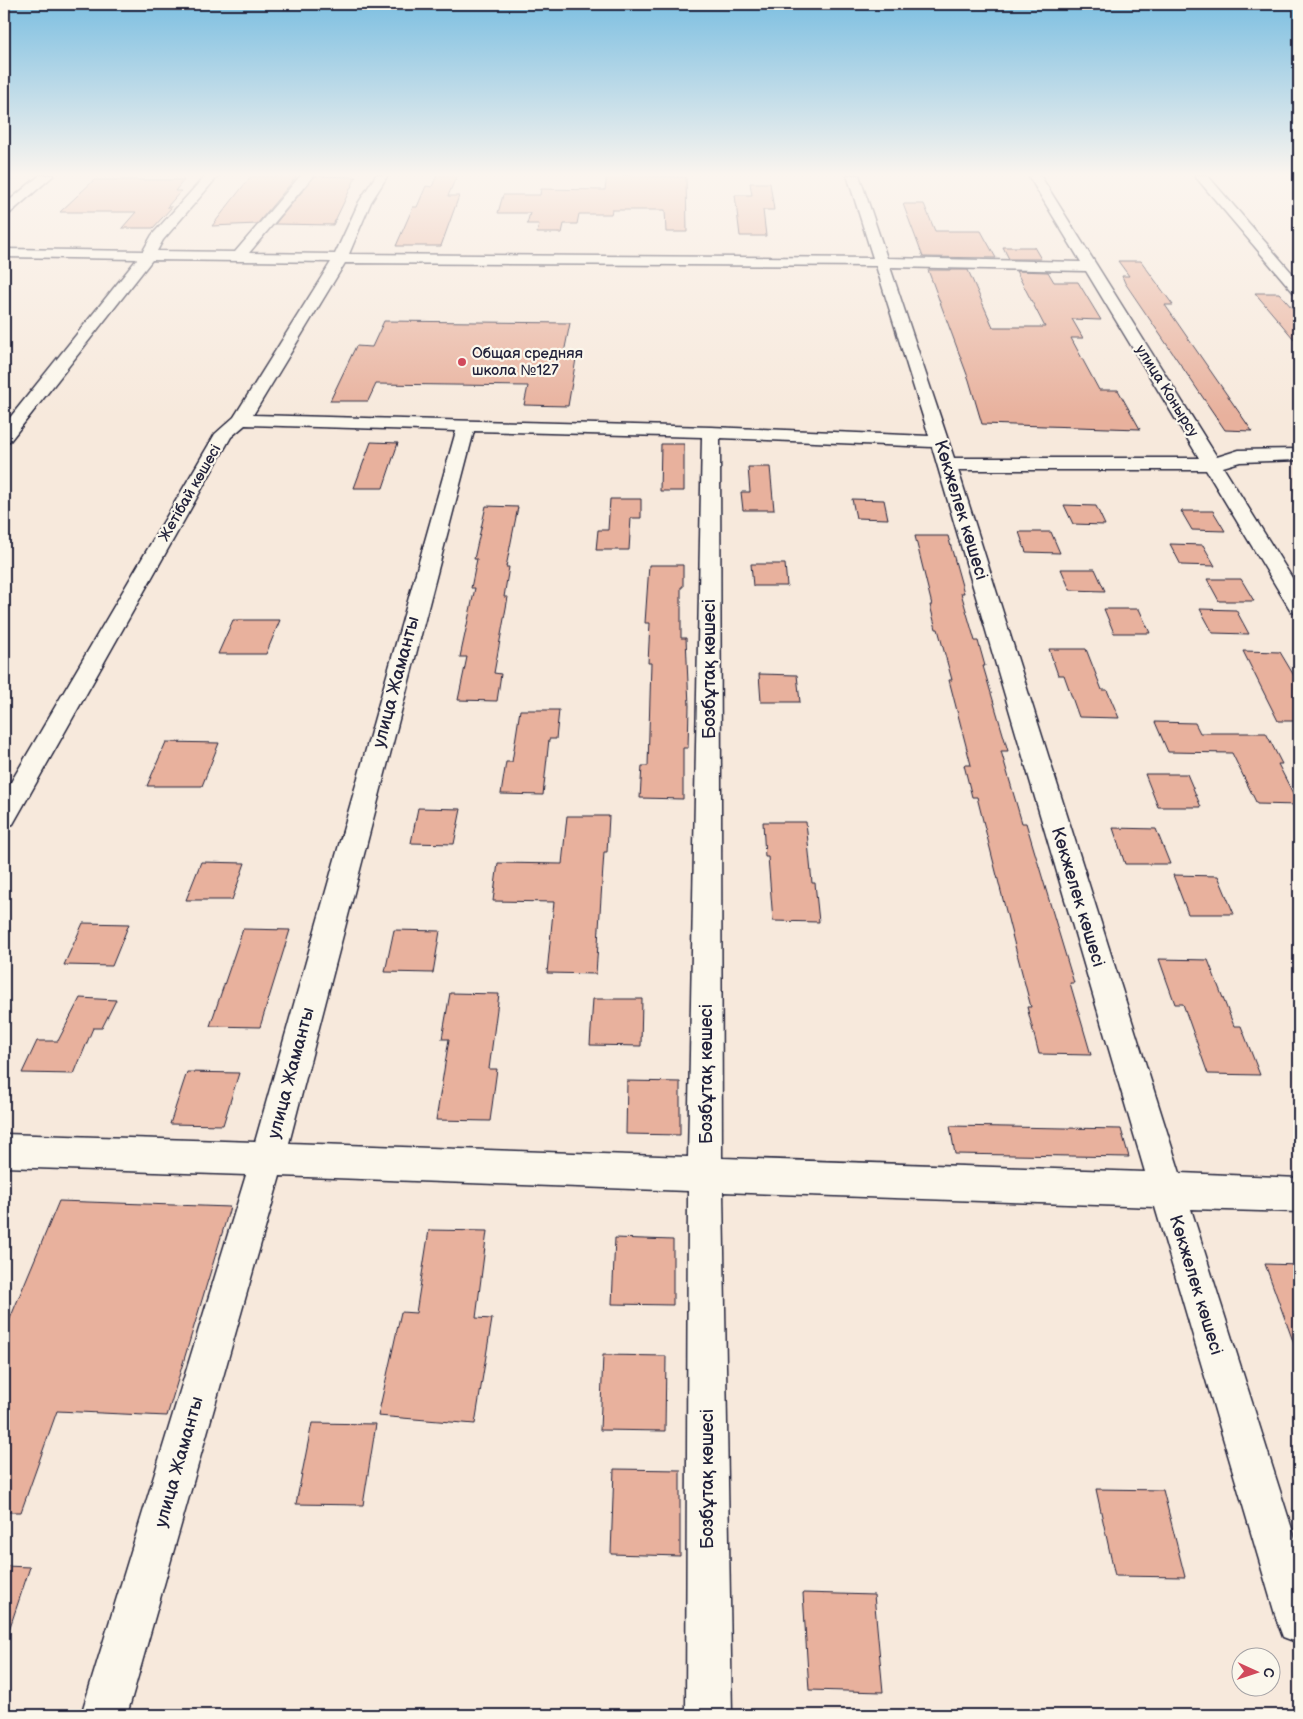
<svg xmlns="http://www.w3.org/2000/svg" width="1303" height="1719" font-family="'Balsamiq Sans',sans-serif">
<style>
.building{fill:#e8b19d;stroke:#22223b}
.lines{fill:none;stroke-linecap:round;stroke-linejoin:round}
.minor-casing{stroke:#22223b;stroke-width:3}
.minor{fill:#fbf7ec;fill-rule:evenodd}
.poi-dot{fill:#d1495b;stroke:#fbf7ec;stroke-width:2}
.labels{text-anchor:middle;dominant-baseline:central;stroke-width:4.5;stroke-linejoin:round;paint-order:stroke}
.far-poi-label{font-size:15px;fill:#22223b;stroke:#fbf7ec;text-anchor:start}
.far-street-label{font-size:15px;fill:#22223b;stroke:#fbf7ec}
.street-label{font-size:18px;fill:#22223b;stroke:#fbf7ec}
</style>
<rect width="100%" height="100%" fill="#f7e9dc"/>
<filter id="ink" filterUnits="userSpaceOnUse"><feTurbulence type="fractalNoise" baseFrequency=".02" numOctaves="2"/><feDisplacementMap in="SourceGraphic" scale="10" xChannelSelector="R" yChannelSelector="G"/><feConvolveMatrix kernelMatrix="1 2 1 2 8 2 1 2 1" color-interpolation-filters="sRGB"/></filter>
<g filter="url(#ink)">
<path class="building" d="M437 175H457L448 196H459L441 246H396L413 207H417L426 186 432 187Z
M607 175 686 177 687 232H666L665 210H612L611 214H579L577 224H564L562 233H537L539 224H527L530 213H498L503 195H540L541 189 605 190Z
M251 176H297L257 224 212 226Z
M315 176 356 177 333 225 275 224Z
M94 180H184L175 191H181L167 207H172L153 228H122L136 212H60Z
M750 183H770L774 210H763L766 236H740L735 195H752Z
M903 204H924L935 231H981L996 258 923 257Z
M1003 247H1034L1041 259H1009Z
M1118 261H1141L1173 305H1165L1252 431 1225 430 1125 283 1122 276H1129Z
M928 270H968L993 327H1045L1016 271 1048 272 1054 282H1078L1101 320 1072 319 1083 338H1071L1099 390H1118L1140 429 982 424 969 380Z
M1255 293H1279L1299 316V345Z
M384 321 570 323 564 353H577L568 406 524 405 528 386 376 384 368 401H330L356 346 372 347Z
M371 442 398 443 383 488H354Z
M661 444H684V491H660Z
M748 467H770L774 510H743L741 492H750Z
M610 499H641V518H631L629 550H596L598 530H608Z
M852 499 884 500 888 519 856 518Z
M1064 505 1096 506 1105 525 1073 524Z
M486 506 518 507 506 567H509L504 597H508L494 673 501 674 497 701 458 700 467 657H460L475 588H471L477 559H474Z
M1181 511H1213L1225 531 1192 530Z
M1019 532H1051L1060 553 1026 552Z
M915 536H948L964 593H961L975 641H978L985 666H983L1008 751H1001L1022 823H1026L1061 940 1074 983H1070L1091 1055 1039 1054 1027 1007H1031L1010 927 977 797H972L964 765H971L949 680H952L938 629H936L930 605H932Z
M1170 544 1203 545 1215 566 1181 565Z
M751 564H785L787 586H753Z
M649 565H683V587H681V638H686L689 706 688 748H683V799L640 798 642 766H648L651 663H648L650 623H645Z
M1061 569H1095L1105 591 1070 590Z
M1207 579H1241L1254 601H1219Z
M1104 609H1139L1150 633H1114Z
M1200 609 1236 610 1249 634 1213 633Z
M233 620H280L266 654H218Z
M1049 649H1086L1102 690H1107L1119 718 1079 717 1064 675H1058Z
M1243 651 1280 652 1299 684V721H1278Z
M759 674 797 675 800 702H761Z
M520 710H559L556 739H549L543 795 501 794 506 762H512Z
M1155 722 1195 723 1200 733H1266L1282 764H1278L1299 805 1257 804 1232 753 1168 752Z
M166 742 219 743 202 786H147Z
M1145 774H1187L1201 807H1158Z
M418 808 461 809 454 844 411 843Z
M567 816H609L607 852H604L596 974 547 973 554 902 493 901 498 863 562 864Z
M763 822H806L812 883H815L819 922 773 921 768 857H765Z
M1113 828 1156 829 1170 864H1125Z
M201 862 245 863 232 900H186Z
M1173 875 1218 876 1234 914H1188Z
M83 923 129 924 112 966 64 965Z
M243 929 290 930 260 1027 210 1026Z
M394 930 440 931 433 973 385 972Z
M1159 959 1208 960 1234 1026H1241L1260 1075 1208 1074 1183 1004H1175Z
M450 993 499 994 489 1069H497L490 1121 436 1120 449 1039H442Z
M80 998 116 1000 102 1028H93L74 1074 22 1073 37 1041H58Z
M593 999H642L641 1046 590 1045Z
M187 1072 239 1073 223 1125 170 1124Z
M627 1081 680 1082V1135L626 1134Z
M950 1126 1121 1129 1129 1157 955 1154Z
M59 1201 230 1207 167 1416 57 1411 21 1512H4V1333Z
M429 1230 487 1231 476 1318 492 1319 475 1424 378 1416 401 1312 416 1313Z
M615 1238 673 1240V1305L612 1304Z
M1265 1264 1299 1265V1351L1297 1352Z
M603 1355 666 1356 665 1431 600 1430Z
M312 1423 376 1424 363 1505 296 1504Z
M614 1469 680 1470V1556L611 1554Z
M1096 1489 1163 1490 1185 1577 1115 1576Z
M4 1566 30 1567 7 1636H4Z
M803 1593 874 1595 883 1692 809 1690Z"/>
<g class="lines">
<g class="minor-casing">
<path id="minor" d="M40 175H54L9 214 4 215V205Z
M206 175H219L163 240 157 251 235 252 301 175H314L249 253 335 254 359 202 376 175H388L371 202 349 254 873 258 847 175H859L887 258 1081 262 1028 175H1040L1217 457 1239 450 1299 449V460L1240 462 1223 467 1299 589V613L1291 611 1288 606 1206 470H958L1180 1173 1299 1178V1212L1191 1209 1299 1551V1643L1283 1637 1277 1621 1155 1207 723 1192 732 1715H686L688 1191 280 1176 127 1715H81L246 1175 4 1167V1134L255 1142 456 431 245 425 231 437 13 824 4 827V794L215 434 234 417 331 262 152 260 10 441 4 442V425L137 259 4 257V249L143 251 152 235ZM345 263 876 266 929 436 711 427 253 415ZM890 267 1086 271 1199 458H954ZM474 431 702 437 688 1157 289 1143ZM720 438 932 447 1145 1172 722 1158Z
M1194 175H1207L1299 281V294L1294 293Z"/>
</g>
<use href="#minor" class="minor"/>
</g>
</g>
<linearGradient id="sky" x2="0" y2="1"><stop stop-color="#7dbfe1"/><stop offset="0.42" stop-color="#fbf5ef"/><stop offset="1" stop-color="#fbf5ef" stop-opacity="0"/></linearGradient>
<rect width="1303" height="416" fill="url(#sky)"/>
<circle class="poi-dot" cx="462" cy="362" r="5"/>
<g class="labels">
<g class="far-poi-label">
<text x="472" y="353">Общая средняя<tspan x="472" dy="17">школа №127</tspan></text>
</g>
<g class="far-street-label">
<text transform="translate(1167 391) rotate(58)">улица Конырсу</text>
<text transform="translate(190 493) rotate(-60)">Жетібай көшесі</text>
</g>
<g class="street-label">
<text transform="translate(961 510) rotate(73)">Көкжелек көшесі</text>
<text transform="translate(709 669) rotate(-90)">Бозбұтақ көшесі</text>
<text transform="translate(396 682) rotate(-75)">улица Жаманты</text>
<text transform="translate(1078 897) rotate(73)">Көкжелек көшесі</text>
<text transform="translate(291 1073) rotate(-75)">улица Жаманты</text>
<text transform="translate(706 1074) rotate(-90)">Бозбұтақ көшесі</text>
<text transform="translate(1196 1285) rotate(73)">Көкжелек көшесі</text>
<text transform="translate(179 1462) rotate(-74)">улица Жаманты</text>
<text transform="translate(707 1479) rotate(-90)">Бозбұтақ көшесі</text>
</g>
</g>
<rect width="1303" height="1719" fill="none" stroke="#fbf7ec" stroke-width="20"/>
<rect x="10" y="10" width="1283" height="1699" fill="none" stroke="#22223b" stroke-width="2" filter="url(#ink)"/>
<g transform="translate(1256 1672) rotate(93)"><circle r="24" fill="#fbf7ec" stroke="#a4a2a5"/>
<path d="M0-4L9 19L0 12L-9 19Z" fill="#d1495b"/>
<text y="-8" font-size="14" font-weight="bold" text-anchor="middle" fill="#22223b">С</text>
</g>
</svg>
